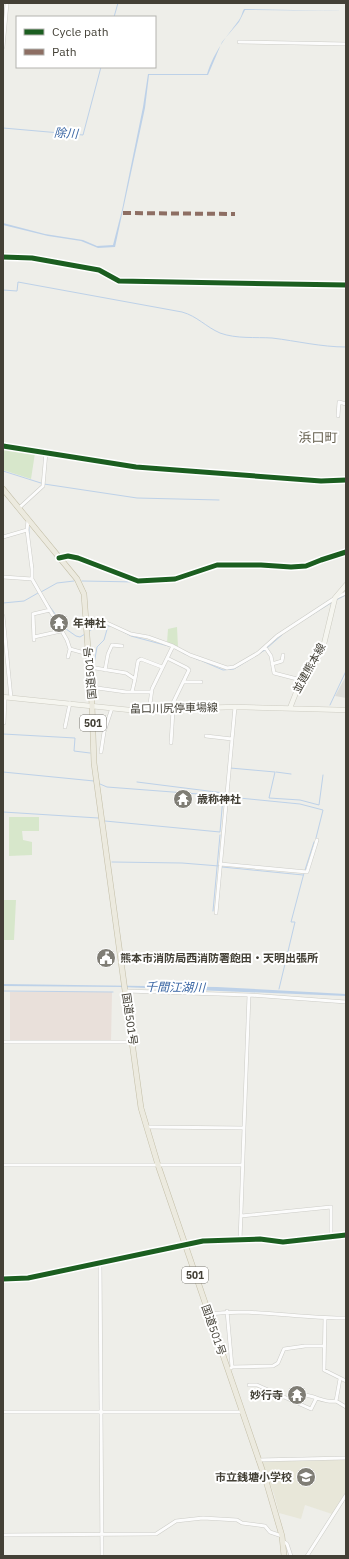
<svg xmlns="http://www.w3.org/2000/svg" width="349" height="1559" font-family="'IBM Plex Sans','Noto Sans JP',sans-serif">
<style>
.education{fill:#e8e7d9}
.medical{fill:#e9e0da}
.green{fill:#d7e7cb}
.parking{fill:#ddddd9}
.water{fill:#bdd1e8}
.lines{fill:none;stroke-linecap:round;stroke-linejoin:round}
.stream{stroke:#bdd1e8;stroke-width:1}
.minor-casing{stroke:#ccccc7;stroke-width:4}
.secondary-casing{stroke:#cccbc1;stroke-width:5.5}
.trunk-casing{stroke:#c3bea7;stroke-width:6}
.minor{stroke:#fcfcfc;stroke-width:3}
.secondary{stroke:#f5f5ef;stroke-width:4.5}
.trunk{stroke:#eceadf;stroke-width:5}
.quiet{stroke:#8d6e63;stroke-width:4;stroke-dasharray:8 4;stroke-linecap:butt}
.cycleway-casing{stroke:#fff;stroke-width:8}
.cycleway{stroke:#1b5e20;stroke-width:5}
.labels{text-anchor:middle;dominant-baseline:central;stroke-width:4;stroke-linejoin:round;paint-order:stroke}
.shield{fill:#fff;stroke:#7b7972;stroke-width:1}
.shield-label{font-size:10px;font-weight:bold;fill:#434036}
.poi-label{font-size:11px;font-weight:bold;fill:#434036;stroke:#fff;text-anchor:start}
.street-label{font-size:11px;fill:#434036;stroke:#fff}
.water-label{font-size:12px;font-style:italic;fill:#3a66a4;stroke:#fff}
.quarter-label{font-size:13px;fill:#655f4e;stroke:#fff}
</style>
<rect width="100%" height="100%" fill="#eeeee9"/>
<path class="education" d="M346 1459V1493L332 1514 305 1505 301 1519 279 1513 274 1494 261 1462 262 1460Z"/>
<path class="medical" d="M10 992H112L111 1041 10 1040Z"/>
<path class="green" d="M3 447 35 453 31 479 3 470Z
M177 627 178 647 167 643 168 629Z
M9 817H39V831H22L23 840 32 842V855L9 856Z
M3 900H16L14 940H3Z"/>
<path class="parking" d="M346 676V698L335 696Z"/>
<path class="water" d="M244 9 346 11 245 10 239 22 222 42 208 75H149L145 108 115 247 98 248 81 241 48 236 3 225V223L45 234 83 240 97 246 113 245 122 210 143 107 148 74H207C215 50 225 39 239 20 242 16 242 12 244 9Z
M3 984 217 987 346 994V996L122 987 3 986Z"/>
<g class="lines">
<path class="stream" d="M114 17 118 3
M3 128 83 135 101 67
M3 290 17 291 18 282 182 312C197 316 206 327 220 333 236 339 256 337 272 338 297 341 321 347 346 347
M3 471 44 484 137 498 219 500
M29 527V534
M33 567V573
M231 567 306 569 325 560 346 554
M82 581 137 582
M140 582C172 585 191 575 220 566
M41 592 57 583 74 581
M336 600 346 595
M3 603 24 601 38 593
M48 604 66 629 76 636 80 637 85 634
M3 608V611
M305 619 331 603
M89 631 98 626H110
M122 631 131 636 172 647
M267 648 283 634
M183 653 199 660
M202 661 223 670 234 669 265 650
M94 664 97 647 104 640 108 626
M330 705 346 671
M3 734 75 738 74 751 90 753
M230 768 275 772 269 798 300 800 319 805 323 775
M3 772 94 781
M276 772 291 774
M137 782 224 793
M100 784 107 787 225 796
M229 797 300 804 323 810 316 838
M3 812 98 818
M105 821 220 832 223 797
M112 862 182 863 219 866
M222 867 303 875
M305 870 314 842
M213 911 220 835
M279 989 295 922H291L304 873
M3 991 113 992"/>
<g class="minor-casing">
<path id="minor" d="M239 42 346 44
M3 47 7 3
M3 257 32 258 99 270 119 281 346 285
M338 416 339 402 346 404
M3 446 136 467 321 481 346 480
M19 508 43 486 46 452
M27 530 32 569V579
M3 537 27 530 28 520
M60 557 68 556 78 558 138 581 175 579 217 565H261L291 567 306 566 321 560 346 552
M3 577 32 579 67 640 70 649 88 654
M3 616 11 698
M86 630 96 625 107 623 131 634 148 637 173 646 190 655 227 668 234 667 258 653 277 636 335 598 346 593
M34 637 61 631
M34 640 33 614 50 610
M265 647 271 656 274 673 301 680
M68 657 70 649
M167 658 187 668 189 670 170 709
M272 664 282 661 283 655
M89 667 126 673 135 679 138 661 141 659 162 667
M105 670 108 654 112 645 122 646
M183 682H201
M90 687 126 692H151
M132 692 135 679
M149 711 152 689 173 646
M4 723 5 697
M65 727 70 703
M206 736 232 739
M171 743 173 710
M101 752 104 732 112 708
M220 864 307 872 317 840
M216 913 235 707
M126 991 249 995 346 1002
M3 1042H133
M147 1127 244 1128 249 995
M3 1165H242
M241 1216 331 1207V1236
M240 1241 244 1128
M100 1262 102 1556
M3 1279 28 1278 203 1241 260 1239 283 1242 346 1235
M227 1311 232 1367 231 1368
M209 1314C254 1308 300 1319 346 1318
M325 1318 324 1370 346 1381
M232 1367 273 1366 278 1363 284 1349 305 1346H324
M340 1379 336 1401 346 1407
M249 1385H257L311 1409 316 1399
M298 1396C311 1392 323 1404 336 1401
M3 1412H242
M258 1460 346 1458
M3 1535 156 1534 176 1521 203 1518 237 1520 242 1523 265 1526 270 1532 282 1536
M283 1541 287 1544 291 1556
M307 1556 346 1495"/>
</g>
<g class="secondary-casing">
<path id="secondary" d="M3 697 130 710 235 707 346 710
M290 708 301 680 324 644 335 598 346 585"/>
</g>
<g class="trunk-casing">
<path id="trunk" d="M3 489 77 579 84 594 92 705 94 763 141 1108 158 1165 266 1481 282 1536 284 1556"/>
</g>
<use href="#minor" class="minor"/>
<use href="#secondary" class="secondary"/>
<use href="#trunk" class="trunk"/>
<path class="quiet" d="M123 213 235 214"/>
<g class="cycleway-casing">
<path id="cycleway" d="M3 257 32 258 99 270 119 281 346 285
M3 446 136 467 321 481 346 480
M59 558 68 556 78 558 138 581 175 579 217 565H261L291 567 306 566 321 560 346 552
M3 1279 28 1278 203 1241 260 1239 283 1242 346 1235"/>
</g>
<use href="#cycleway" class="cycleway"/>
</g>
<defs>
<g id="temple-disc" transform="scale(1)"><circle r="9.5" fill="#7f7d75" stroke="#fff"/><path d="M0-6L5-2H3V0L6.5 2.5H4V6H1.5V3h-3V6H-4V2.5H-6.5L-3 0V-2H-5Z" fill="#fff"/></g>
<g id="civic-disc" transform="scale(1)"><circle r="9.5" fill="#7f7d75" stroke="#fff"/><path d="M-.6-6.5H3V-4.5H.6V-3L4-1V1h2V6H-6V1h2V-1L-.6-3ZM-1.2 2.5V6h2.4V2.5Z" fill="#fff"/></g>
<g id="school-disc" transform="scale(1)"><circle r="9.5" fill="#7f7d75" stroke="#fff"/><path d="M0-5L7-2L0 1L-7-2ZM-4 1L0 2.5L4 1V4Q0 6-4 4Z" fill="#fff"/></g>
</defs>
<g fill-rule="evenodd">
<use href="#temple-disc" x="59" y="623"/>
<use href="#temple-disc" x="183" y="799"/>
<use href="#civic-disc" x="106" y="958"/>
<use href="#temple-disc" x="297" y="1395"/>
<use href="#school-disc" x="306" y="1477"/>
</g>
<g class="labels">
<g class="shield">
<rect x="80" y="715" width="26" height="16" rx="3"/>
<rect x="182" y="1267" width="26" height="16" rx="3"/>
</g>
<g class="shield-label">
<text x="93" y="723">501</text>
<text x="195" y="1275">501</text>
</g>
<g class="poi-label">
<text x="73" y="623">年神社</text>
<text x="197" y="799">歳称神社</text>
<text x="120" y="958">熊本市消防局西消防署飽田・天明出張所</text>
<text x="283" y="1395" text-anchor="end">妙行寺</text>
<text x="292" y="1477" text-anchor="end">市立銭塘小学校</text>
</g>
<g class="street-label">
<text transform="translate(309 668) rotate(-61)">並建熊本線</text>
<text transform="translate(90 673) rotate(-95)">国道501号</text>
<text transform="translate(174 708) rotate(-1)">畠口川尻停車場線</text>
<text transform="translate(130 1019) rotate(82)">国道501号</text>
<text transform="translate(214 1330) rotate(71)">国道501号</text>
</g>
<g class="water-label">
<text transform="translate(66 133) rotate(3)">除川</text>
<text transform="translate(175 987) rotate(1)">千間江湖川</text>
</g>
<g class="quarter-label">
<text x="318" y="437">浜口町</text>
</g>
</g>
<rect width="349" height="1559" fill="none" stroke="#434036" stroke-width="8"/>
<rect x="16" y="16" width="140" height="52" fill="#ffffff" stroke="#b4b3af"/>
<rect x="24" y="29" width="20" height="6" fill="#1b5e20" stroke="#b4b3af"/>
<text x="52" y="36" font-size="12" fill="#434036">Cycle path</text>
<rect x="24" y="49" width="20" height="6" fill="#8d6e63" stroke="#b4b3af"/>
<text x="52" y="56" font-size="12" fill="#434036">Path</text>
</svg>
